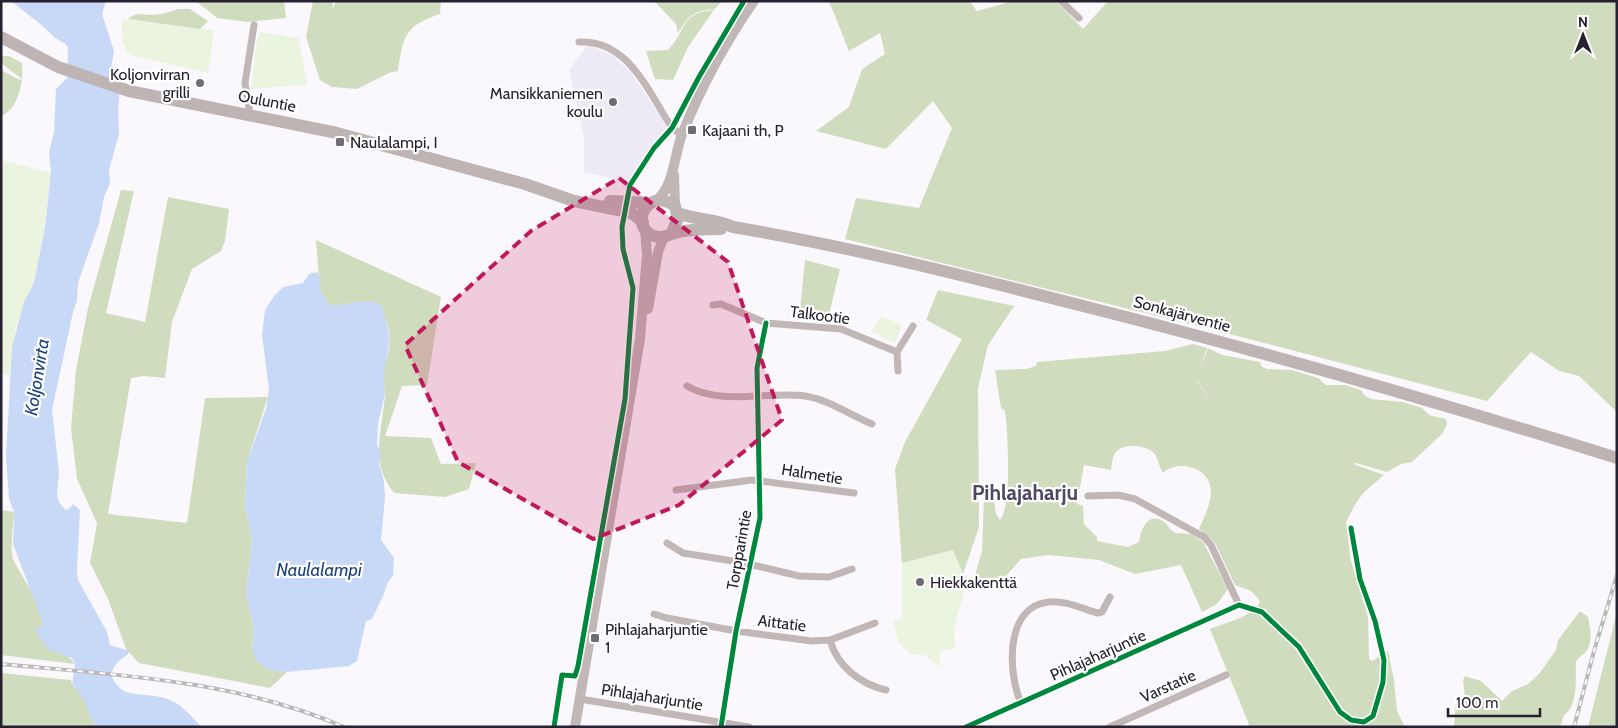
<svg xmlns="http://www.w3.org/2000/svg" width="1618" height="728" font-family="Cabin,sans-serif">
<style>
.built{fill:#eeeaf5}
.green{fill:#ebf4de}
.forest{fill:#d0dcbe}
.water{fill:#c8d9f8}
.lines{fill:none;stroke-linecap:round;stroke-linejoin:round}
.street{stroke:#c1b7b6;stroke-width:7}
.secondary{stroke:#c0b7b6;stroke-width:10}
.highway{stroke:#beb4b4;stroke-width:12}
.rail-casing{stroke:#bcb7b8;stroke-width:4}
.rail{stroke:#fff;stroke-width:2;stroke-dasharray:5.5;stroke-linecap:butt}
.cycleway-casing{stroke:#fff;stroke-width:8}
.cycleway{stroke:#00873e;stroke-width:5}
.marked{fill:#c2185b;fill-opacity:0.2;stroke:#c2185b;stroke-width:4;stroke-dasharray:10 6;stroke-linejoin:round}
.poi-dot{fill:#706c76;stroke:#fff;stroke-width:2}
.labels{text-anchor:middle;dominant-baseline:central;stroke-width:4.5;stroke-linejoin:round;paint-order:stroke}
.poi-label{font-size:16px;fill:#25212e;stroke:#fff;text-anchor:start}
.street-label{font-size:16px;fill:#25212e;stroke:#fff}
.water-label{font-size:18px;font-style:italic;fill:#1c4180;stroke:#fff}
.district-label{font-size:21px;font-weight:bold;fill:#514764;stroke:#fff}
</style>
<rect width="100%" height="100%" fill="#faf8fc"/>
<path class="built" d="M588 45 612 55 632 74 668 129 627 182 584 172V137L569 70Z"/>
<path class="green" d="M123 19 214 30 208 73 131 55C122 48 120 30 123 19Z
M260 32 299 38 307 85 251 89 257 40Z
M1 160 51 173 45 227 34 283 16 327 10 375H1Z
M881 316 902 325 895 343 871 332Z
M953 550 963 574 969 577 954 627 955 648 940 651V667L924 655 910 654 899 643 893 621 902 618V563Z"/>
<path class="forest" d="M196 1H284L286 18 248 22 217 18Z
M313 1H332L333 9 336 1H441L440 14C404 26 403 37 398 71L389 73 357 89 332 87 320 80 306 37Z
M654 1H722L715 9C693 11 689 15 678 33L676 24Z
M829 1H969L977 11 1013 1H1056L1083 29 1108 1H1617V412L1579 376 1559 371 1531 352 1487 401 1210 329 845 239 856 198 919 208 952 128 933 101 886 149 816 131 849 107 862 69 885 54 880 33 849 51Z
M178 9H190L208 21 200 29 128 19C137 12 140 15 151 15 160 15 169 12 178 9Z
M714 10 688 47 673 80 655 79 646 51 668 50C688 29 679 13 714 10Z
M1 56H9L22 63C24 80 19 109 1 116V70L20 80 22 79 1 63Z
M121 190 134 191 106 313 145 322 168 197 229 209 225 241 221 251 192 269 172 322 165 378 144 376 131 378 108 514 187 523 205 398 268 397 247 461 245 506 252 539 246 594 254 629 252 648 268 670 287 672 270 688 139 663 126 649 108 599 90 563 97 523 77 479 71 428 76 370 88 308Z
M316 240 441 297 427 385 402 386 385 436 431 438 441 464 476 463 469 489 445 497 394 493C369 462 382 432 385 395 385 387 383 378 384 369 386 359 390 348 390 339 390 328 383 316 382 305 366 297 346 307 329 305L320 290Z
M805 260 840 269 827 323 799 319Z
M938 290 1014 306 988 345 978 388 979 527 963 574 953 550 902 563 895 469 905 442 962 339 926 320Z
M1193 344 1207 348 1196 380 1220 416 1196 379 1208 348 1222 355 1260 362 1262 367 1267 369 1292 370 1318 378 1326 385H1345L1361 390 1365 396 1371 399 1403 402 1422 408 1429 415 1446 419 1447 424 1443 433 1412 462 1401 464 1387 472 1356 463 1353 464 1384 475 1364 492 1354 506 1346 523 1351 561 1368 617 1369 659 1372 661 1388 651 1394 680 1397 711 1405 727H1250L1210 629C1224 623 1256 616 1260 601L1251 591 1235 585 1215 543 1199 529C1204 517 1211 504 1211 491 1210 467 1178 459 1163 473 1158 466 1159 458 1153 452 1145 445 1123 443 1116 452 1112 456 1112 465 1111 470L1084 465 1077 504 1083 506 1084 524 1097 537V541L1128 547 1139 542C1141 530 1147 512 1163 521 1167 524 1170 530 1175 533L1192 534 1203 542 1228 589 1217 604 1202 612 1181 565 1135 574 1099 560 1048 555 1021 559 1006 576 980 582 970 593 982 551 984 497 994 500 996 514 1000 520C1012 507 1008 430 1005 411L1001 408 995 370 1026 369 1036 366 1037 362 1165 351Z
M1 510 14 512C13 523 10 550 13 559 23 581 43 601 42 627L75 664 1 655Z
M1580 611 1588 617C1590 628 1593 641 1587 650 1583 656 1579 656 1576 662 1575 679 1579 705 1564 715L1560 727H1454L1456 703 1465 697 1463 680 1465 676 1481 681 1502 701 1512 691 1528 684 1539 674 1556 650 1558 640Z
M1617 612V727H1588Z
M1 673 71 680C72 687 77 689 81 694 88 704 89 717 97 727H1Z"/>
<path class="water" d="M11 1H106L102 14 114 51 111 69 121 76 118 110 119 134 109 170 110 183 104 197 99 223 78 283 77 300 73 312 52 410 59 472 57 495 59 502 65 510 69 509 73 504 80 510 77 569 78 580 107 632 110 645 129 651 128 654C117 662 105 672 117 685 121 689 124 692 130 693 143 696 159 694 172 701 183 705 193 719 202 727H97C87 713 86 697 72 685L75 664 72 658 49 650 35 631 36 628 42 627V620L13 544 14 512 9 499 6 456 12 347 24 302 34 283 45 227 51 173 49 153 54 132 56 89 67 78 68 47 64 43 55 38 44 27Z
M317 272 321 279 320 290 329 305C346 307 366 297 382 305L390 338 384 372 385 394 378 424 377 444 381 454 379 464 384 481 385 498 381 540 394 558 393 576 388 582 383 596 372 619 366 621 357 661 349 666 287 672 268 670 256 660 252 648 254 629 246 594 252 539 245 506 247 461 266 409 269 389 262 335 265 310 274 296 283 287 303 283 309 274Z"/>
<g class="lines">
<path class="street" d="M1061 1 1079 18
M579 42C619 40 640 74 658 105 665 117 670 127 681 135
M250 114 245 83 254 25
M713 305 721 304 766 323 841 329 897 352
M898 371 897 352 913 326
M687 386C721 406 768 391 805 396 830 400 850 415 872 424
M676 490 752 480 854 493
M1088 496 1118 495 1135 499 1204 537 1211 545 1239 605
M667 543 683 553 745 563 799 576 829 577 852 569
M1239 605 1262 612 1299 647 1340 712 1351 720 1364 722 1373 716 1383 682 1384 660 1375 621 1360 579 1351 528
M654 614 667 618 736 631 812 641 830 640 875 623
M830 640C837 666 860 684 886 690
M580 699 749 727
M1021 703C1008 674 1004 606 1049 602 1065 600 1083 609 1098 613L1102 612 1110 597
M721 727 736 631 760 518 757 368 766 323
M966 727 1239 605
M1110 727 1226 675"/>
<path class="secondary" d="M674 175 675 206
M658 199C675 183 674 153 683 132 702 85 725 43 754 1
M648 309 658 252 664 237
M575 727 640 339 647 255 645 230"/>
<path class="highway" d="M1 37 58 67 129 91 337 133 525 184 574 201 623 211 633 214 643 222
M610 201 650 203
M677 213C696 220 716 219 733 227 852 247 970 277 1087 307 1265 352 1441 403 1617 458
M672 233 678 218 675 206C652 189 633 215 646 231 650 235 655 237 660 237 666 237 672 233 679 232 693 229 707 229 721 229"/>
<g class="rail-casing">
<path id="rail" d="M1 664C116 675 237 680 344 727
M1574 727 1594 651 1617 575"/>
</g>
<use href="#rail" class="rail"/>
<g class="cycleway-casing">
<path id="cycleway" d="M554 727 562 675 575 676 578 666 625 399 633 288 623 249 622 227 630 185 654 148 672 128 699 77 744 1
M721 727 736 631 760 518 757 368 766 323
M966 727 1239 605 1262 612 1299 647 1340 712 1351 720 1364 722 1373 716 1383 682 1384 660 1375 621 1360 579 1351 528"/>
</g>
<use href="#cycleway" class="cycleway"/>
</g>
<path class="marked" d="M619 178 728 262 782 420 679 505 593 539 458 462 405 345 531 231Z"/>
<g class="poi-dot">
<circle cx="200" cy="83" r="5"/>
<circle cx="613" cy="102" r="5"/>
<rect x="687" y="125" width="10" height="10" rx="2.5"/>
<rect x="335" y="137" width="10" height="10" rx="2.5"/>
<circle cx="920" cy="582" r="5"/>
<rect x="590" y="633" width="10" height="10" rx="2.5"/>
</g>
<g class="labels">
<g class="poi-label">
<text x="190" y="74" text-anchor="end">Koljonvirran<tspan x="190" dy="18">grilli</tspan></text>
<text x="603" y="93" text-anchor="end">Mansikkaniemen<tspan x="603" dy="18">koulu</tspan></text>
<text x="702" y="130">Kajaani th, P</text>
<text x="350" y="142">Naulalampi, I</text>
<text x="930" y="582">Hiekkakenttä</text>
<text x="605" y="629">Pihlajaharjuntie<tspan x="605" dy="18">1</tspan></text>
</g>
<g class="street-label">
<text transform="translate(267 101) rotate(11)">Ouluntie</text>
<text transform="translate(1182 314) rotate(15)">Sonkajärventie</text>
<text transform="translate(820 315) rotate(7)">Talkootie</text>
<text transform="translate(812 474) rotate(9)">Halmetie</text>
<text transform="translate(739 550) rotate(-80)">Torpparintie</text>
<text transform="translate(782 623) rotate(7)">Aittatie</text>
<text transform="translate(1098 655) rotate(-24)">Pihlajaharjuntie</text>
<text transform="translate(1168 686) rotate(-24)">Varstatie</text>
<text transform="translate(652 697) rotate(9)">Pihlajaharjuntie</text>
</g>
<g class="water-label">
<text transform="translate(37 377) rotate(-81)">Koljonvirta</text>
<text x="319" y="570">Naulalampi</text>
</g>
<g class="district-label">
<text x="1025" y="492">Pihlajaharju</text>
</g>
</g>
<rect width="1618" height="728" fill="none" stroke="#25212e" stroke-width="5"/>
<g transform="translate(1583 35)" stroke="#ffffff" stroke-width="4" paint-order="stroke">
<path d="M0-4L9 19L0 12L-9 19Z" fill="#25212e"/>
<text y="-8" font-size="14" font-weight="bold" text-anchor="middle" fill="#25212e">N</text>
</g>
<path d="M1448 708v8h92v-8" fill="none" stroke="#25212e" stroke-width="2.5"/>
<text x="1456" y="708" font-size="15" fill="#25212e" stroke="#ffffff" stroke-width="4" paint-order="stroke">100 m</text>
</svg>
